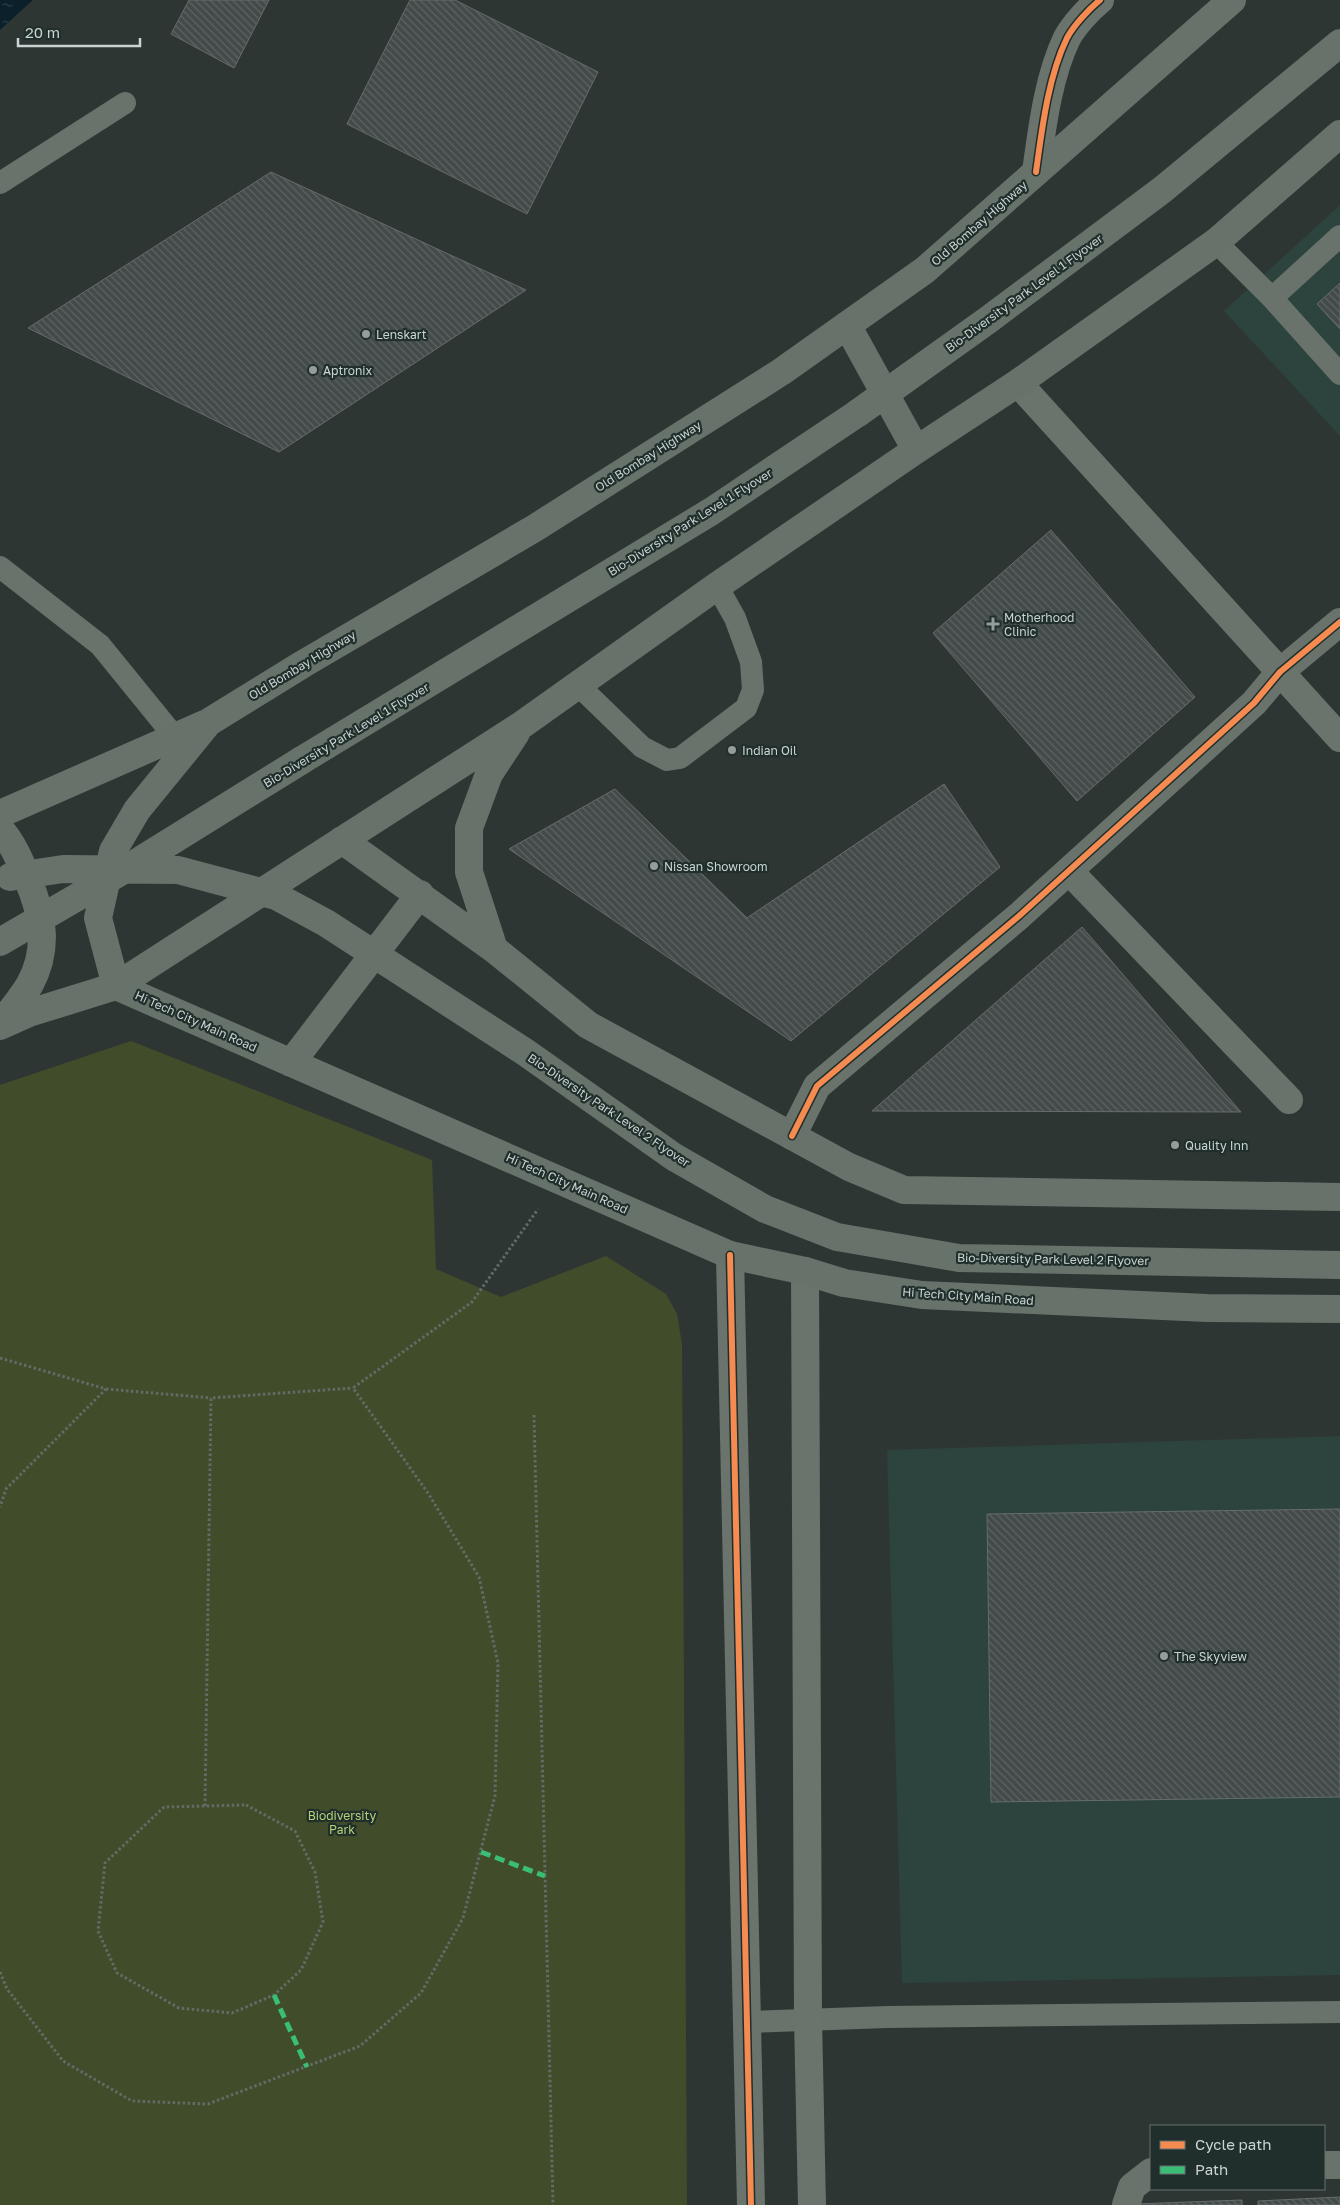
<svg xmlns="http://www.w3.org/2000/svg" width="1340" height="2205" font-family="'Golos Text',sans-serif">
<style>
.built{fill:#2d433e}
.green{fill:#414c2a}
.water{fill:url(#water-ripples)}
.building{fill:url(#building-back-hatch);stroke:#666c6c}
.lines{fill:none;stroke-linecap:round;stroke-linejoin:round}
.path{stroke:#636b66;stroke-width:3;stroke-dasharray:2.5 2.5;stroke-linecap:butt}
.lane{stroke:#69726b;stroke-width:22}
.street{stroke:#69726b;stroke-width:28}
.secondary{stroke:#6a746d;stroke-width:28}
.primary{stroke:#67726b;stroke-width:28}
.primary-bridge{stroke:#67726b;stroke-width:28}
.quiet{stroke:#3abd76;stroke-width:5;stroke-dasharray:10 5;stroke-linecap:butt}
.cycleway-casing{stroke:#202f2c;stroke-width:9}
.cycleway{stroke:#f68b52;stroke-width:6}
.poi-dot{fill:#949d9b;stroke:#202f2c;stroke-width:2}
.labels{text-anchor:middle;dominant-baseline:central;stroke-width:4.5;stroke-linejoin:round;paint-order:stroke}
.street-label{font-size:12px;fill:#cbd4d2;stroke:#202f2c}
.poi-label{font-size:12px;fill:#cbd4d2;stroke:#202f2c;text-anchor:start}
.park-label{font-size:12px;fill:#b4d175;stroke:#202f2c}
</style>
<defs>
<pattern id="water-ripples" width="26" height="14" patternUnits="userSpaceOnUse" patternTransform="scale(1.25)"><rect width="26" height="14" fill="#0b202b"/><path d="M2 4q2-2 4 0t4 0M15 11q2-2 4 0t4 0" fill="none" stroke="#2d4049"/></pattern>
<pattern id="building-back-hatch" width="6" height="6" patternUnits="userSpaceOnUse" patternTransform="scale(1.25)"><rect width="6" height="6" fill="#434a4a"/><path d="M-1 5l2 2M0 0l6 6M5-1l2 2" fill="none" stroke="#5d6363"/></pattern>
</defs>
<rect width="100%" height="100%" fill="#2e3634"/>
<path class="built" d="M1340 205V436L1224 311Z
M1340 1436V1975L902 1983 887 1450Z"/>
<path class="green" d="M131 1041 432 1160 436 1269 501 1297 606 1256 666 1294 677 1314 682 1344 687 2205H0V1085Z"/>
<path class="water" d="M0 0H33L0 30Z"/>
<path class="building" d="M189 0H269L234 68 171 34Z
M410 0H455L598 72 527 214 347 124Z
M271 172 526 290 279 452 28 328Z
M1340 283V329L1317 304Z
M1051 530 1195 697 1077 801 933 633Z
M944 784 1000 867 791 1041 509 849 615 789 747 918Z
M1082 927 1241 1112 872 1111Z
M1340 1509V1797L991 1802 987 1514Z
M1340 2197V2205H1258V2201Z
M1242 2200V2205H1134V2204Z"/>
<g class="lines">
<path class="path" d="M0 1358 106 1389 6 1489 0 1507
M106 1389 211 1398
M534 1415 553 2205
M246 1805 295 1831 315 1872 323 1922 301 1970 274 1995 232 2013 179 2008 117 1973 98 1931 105 1863 164 1807Z
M205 1806 211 1398 353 1388
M0 1972 7 1989 63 2061 132 2101 208 2104 360 2046 421 1993 463 1918 495 1796 498 1663 479 1577 428 1493 353 1388 472 1302 538 1209"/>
<path class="lane" d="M0 183 125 103
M1216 242 1272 298 1340 374
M1272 298 1340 236
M0 567 100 645 174 736
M577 684 642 747 667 760 680 758 746 708 753 690 751 662 735 618 717 586
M747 2022 887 2017 1340 2012"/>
<path class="street" d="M1069 871 1289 1100
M792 1136 817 1086 1019 916 1254 703 1280 672 1340 622
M1324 2165H1340
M1126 2205 1132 2187 1151 2172"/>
<path class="secondary" d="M1036 172C1042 129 1048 77 1067 38 1074 25 1089 9 1100 0
M1018 383 1340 738
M730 1255 751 2205
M805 1271 808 2018 812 2205"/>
<path class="primary" d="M847 325 916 450
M302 760 712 511 858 413
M0 814 209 722 303 664 535 528 781 372 925 270 1232 0
M0 829C13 843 21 863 28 880 43 915 49 949 30 984 22 998 10 1012 0 1025
M342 840 494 949 588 1025 849 1167 904 1190 1340 1197
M494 949 469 872V828L489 774 516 733
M116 986 730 1255 805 1271 844 1283 922 1295 1207 1308 1340 1309
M116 986 98 918 113 851 137 810 208 723
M0 1026 29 1013 116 986 523 724 717 586 916 450 1018 383 1216 242 1340 134
M291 1063 420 894"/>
<path class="primary-bridge" d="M858 413 988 320 1162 190 1340 43
M10 877 63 869 178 870 276 896 326 923 525 1052 674 1157 765 1209 837 1237 959 1258 1340 1265
M0 942 141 860 302 760"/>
<path class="quiet" d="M481 1852 545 1876
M274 1995 307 2067"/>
<g class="cycleway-casing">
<path id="cycleway" d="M1036 172C1042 129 1048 77 1067 38 1074 25 1089 9 1100 0
M792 1136 817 1086 1019 916 1254 703 1280 672 1340 622
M730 1255 751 2205"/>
</g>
<use href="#cycleway" class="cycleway"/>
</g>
<g class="poi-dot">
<circle cx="366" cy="334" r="5"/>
<circle cx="313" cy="370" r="5"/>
<path d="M990.5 616.5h5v5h5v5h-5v5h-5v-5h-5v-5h5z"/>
<circle cx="732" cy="750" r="5"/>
<circle cx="654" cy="866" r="5"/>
<circle cx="1175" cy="1145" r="5"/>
<circle cx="1164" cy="1656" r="5"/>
</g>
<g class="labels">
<g class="street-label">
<text transform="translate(979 223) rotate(-41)">Old Bombay Highway</text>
<text transform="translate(1024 293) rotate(-36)">Bio-Diversity Park Level 1 Flyover</text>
<text transform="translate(648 456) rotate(-32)">Old Bombay Highway</text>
<text transform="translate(690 522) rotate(-32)">Bio-Diversity Park Level 1 Flyover</text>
<text transform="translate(302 665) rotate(-31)">Old Bombay Highway</text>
<text transform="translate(346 735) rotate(-31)">Bio-Diversity Park Level 1 Flyover</text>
<text transform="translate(196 1021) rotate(24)">Hi Tech City Main Road</text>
<text transform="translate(609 1110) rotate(34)">Bio-Diversity Park Level 2 Flyover</text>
<text transform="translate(567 1183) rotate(24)">Hi Tech City Main Road</text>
<text transform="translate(1053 1259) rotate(1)">Bio-Diversity Park Level 2 Flyover</text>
<text transform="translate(968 1296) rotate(4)">Hi Tech City Main Road</text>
</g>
<g class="poi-label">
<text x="376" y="334">Lenskart</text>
<text x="323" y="370">Aptronix</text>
<text x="1004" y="617">Motherhood<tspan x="1004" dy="14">Clinic</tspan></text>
<text x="742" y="750">Indian Oil</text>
<text x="664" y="866">Nissan Showroom</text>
<text x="1185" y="1145">Quality Inn</text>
<text x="1174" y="1656">The Skyview</text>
</g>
<g class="park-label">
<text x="342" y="1815">Biodiversity<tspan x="342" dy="14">Park</tspan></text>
</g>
</g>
<rect x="1150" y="2125" width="175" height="65" fill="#202f2c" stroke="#64716e"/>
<rect x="1160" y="2141" width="25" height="8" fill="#f68b52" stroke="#64716e"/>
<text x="1195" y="2150" font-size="15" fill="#cbd4d2">Cycle path</text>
<rect x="1160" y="2166" width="25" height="8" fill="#3abd76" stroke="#64716e"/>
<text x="1195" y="2175" font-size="15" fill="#cbd4d2">Path</text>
<path d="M18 38v8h122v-8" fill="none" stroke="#cbd4d2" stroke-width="2.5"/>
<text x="25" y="38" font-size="15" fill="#cbd4d2" stroke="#202f2c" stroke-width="4" paint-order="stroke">20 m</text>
</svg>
